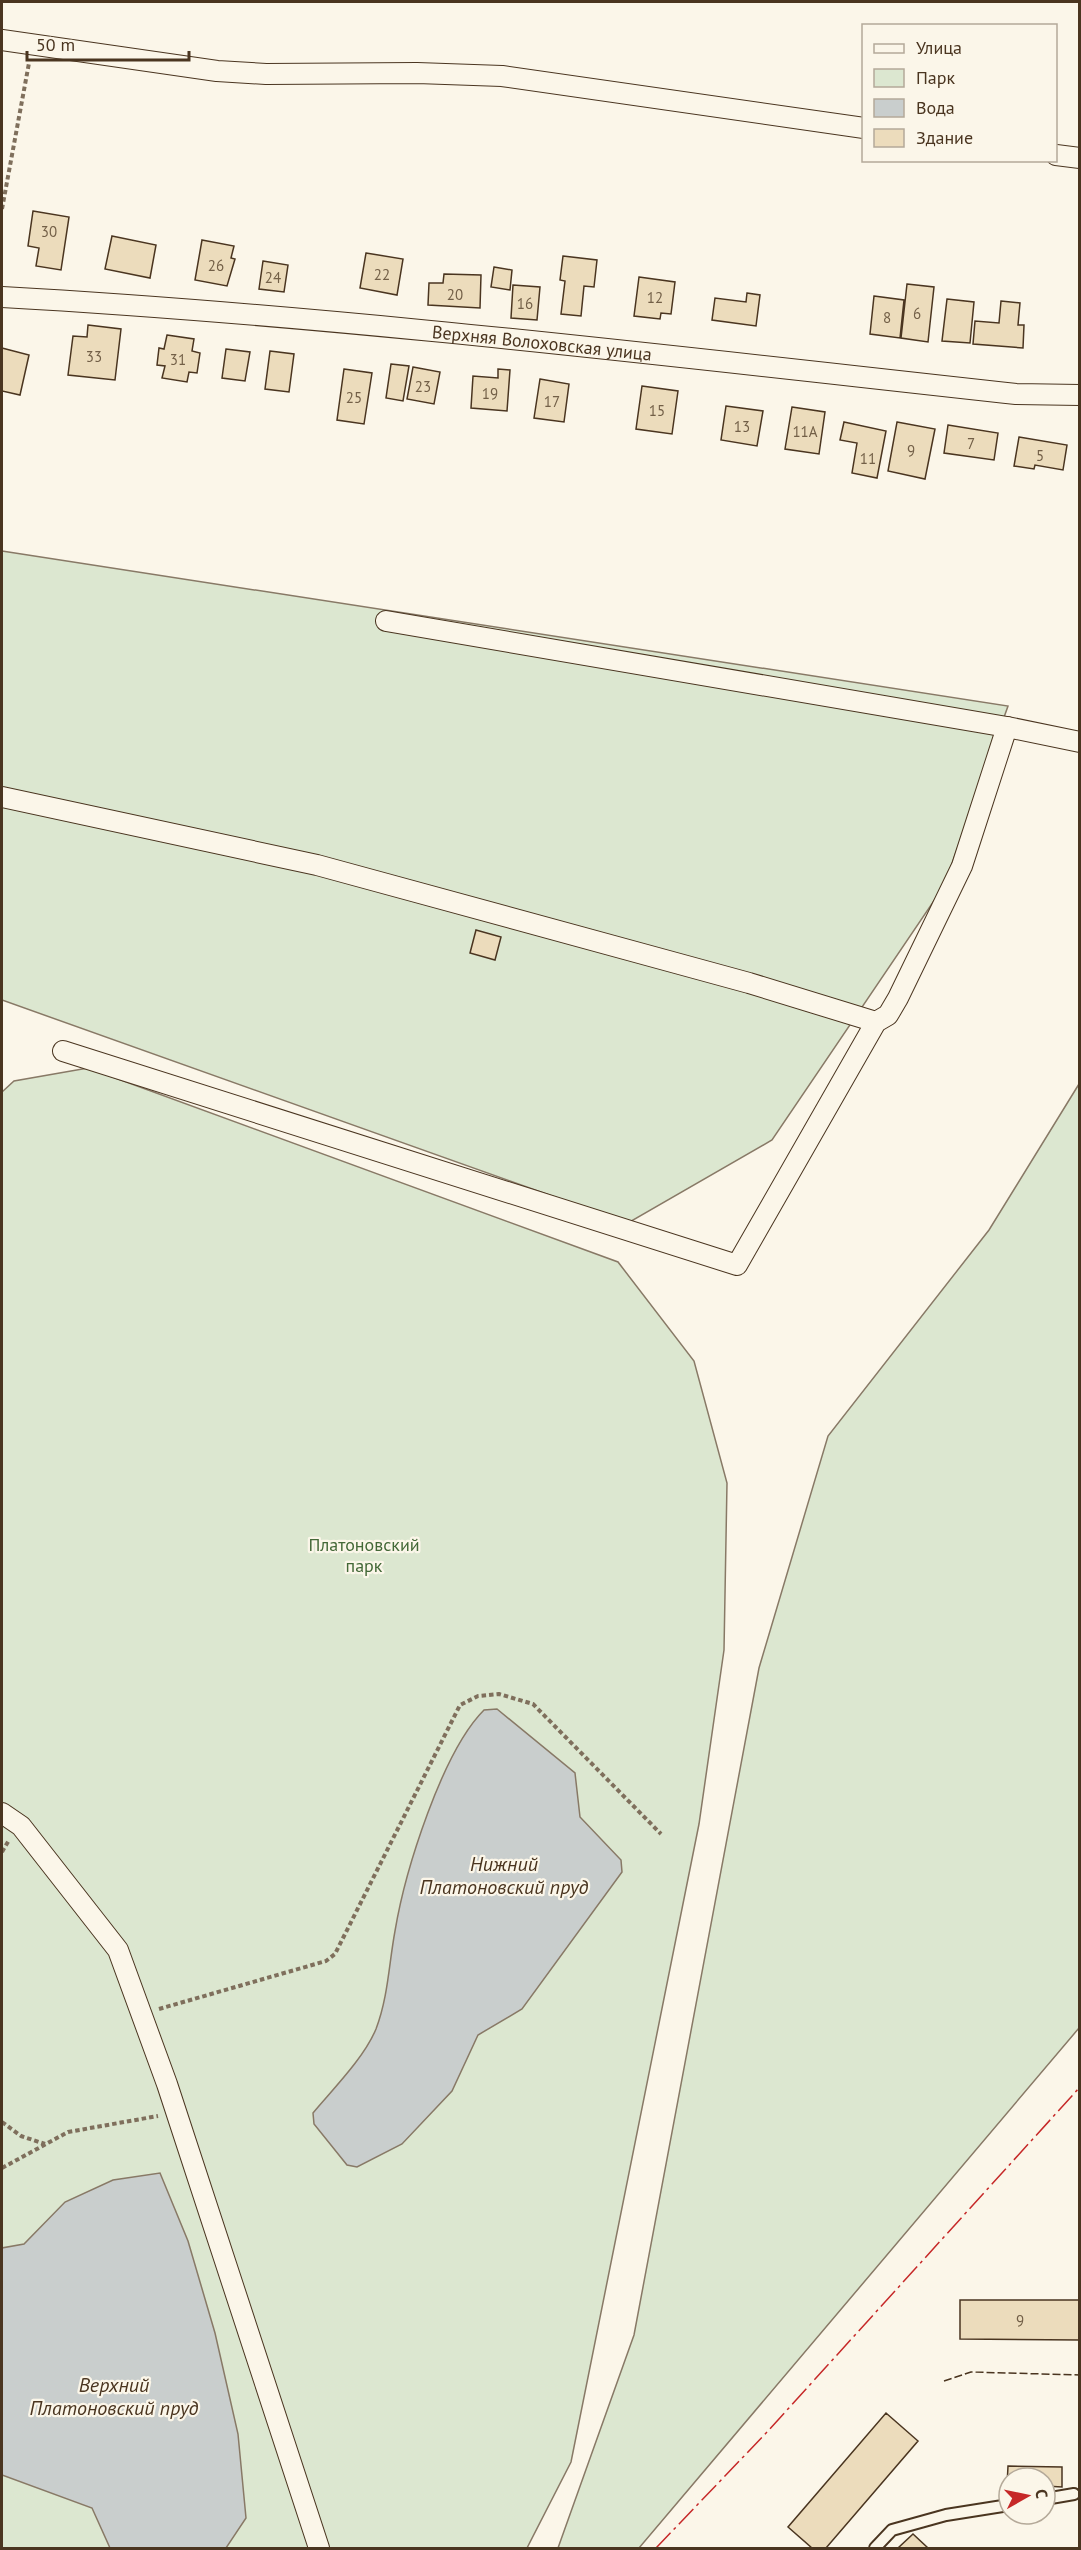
<svg xmlns="http://www.w3.org/2000/svg" width="1081" height="2550" font-family="'PT Sans',sans-serif">
<style>
.green{fill:#dce7d0;stroke:#887966;stroke-width:1.5}
.water{fill:#c9cecd;stroke:#887966;stroke-width:1.5}
.building{fill:#ecdcbc;stroke:#4a3520;stroke-width:1.5}
.lines{fill:none;stroke-linecap:round;stroke-linejoin:round}
.lane-casing{stroke:#4a3520;stroke-width:14}
.street-casing{stroke:#4a3520;stroke-width:22}
.path{stroke:#7f6f5c;stroke-width:4;stroke-dasharray:4.5 3;stroke-linecap:butt}
.lane{stroke:#fbf6e9;stroke-width:10}
.street{stroke:#fbf6e9;stroke-width:20}
.fence{stroke:#4a3520;stroke-width:1.5;stroke-dasharray:8 3;stroke-linecap:butt}
.power{stroke:#c62828;stroke-width:1.5;stroke-dasharray:21 4.5 3 4.5;stroke-linecap:butt}
.labels{text-anchor:middle;dominant-baseline:central;stroke-width:4.5;stroke-linejoin:round;paint-order:stroke}
.number-label{font-size:15px;fill:#725f47}
.street-label{font-size:18px;fill:#4a3520;stroke:#fbf6e9}
.park-label{font-size:18px;fill:#436837;stroke:#fbf6e9}
.water-label{font-size:20px;font-style:italic;fill:#4a3520;stroke:#fbf6e9}
</style>
<rect width="100%" height="100%" fill="#fbf6e9"/>
<path class="green" d="M2 551 1008 706 944 886 772 1140 628 1223 2 1000Z
M88 1068 618 1262 694 1361 727 1483 724 1650 699 1824 571 2462 527 2548H2V1092L14 1081Z
M1079 1084V2028L639 2548H558L634 2335 759 1668 828 1436 989 1230Z"/>
<path class="water" d="M497 1709 575 1773 580 1817 621 1860 622 1872 522 2009 478 2035 452 2091 402 2144 357 2167 347 2165 314 2124 313 2113C333 2089 364 2058 376 2029 388 1998 389 1963 395 1931 405 1871 442 1752 484 1710Z
M160 2173 188 2241 215 2333 238 2434 246 2518 226 2548H110L92 2508 2 2475V2248L24 2244 65 2202 113 2180Z"/>
<path class="building" d="M33 211 69 217 61 270 36 266 39 248 28 246Z
M112 236 156 245 150 278 105 269Z
M202 240 234 246 231 258 235 259 227 286 195 280Z
M366 253 403 259 397 295 360 288Z
M563 256 597 260 594 287 584 286 581 316 561 314 565 281 560 280Z
M263 261 288 265 284 292 259 289Z
M494 267 512 270 510 290 491 287Z
M444 274 481 275 480 308 428 305 429 283H443Z
M639 277 675 282 671 314 661 313 660 319 634 316Z
M907 284 934 287 928 342 901 338Z
M513 285 540 287 537 320 511 318Z
M747 293 760 295 756 326 712 320 715 298 746 302Z
M874 296 904 300 900 338 870 334Z
M947 299 974 302 970 343 942 341Z
M1001 301 1020 303 1018 325H1024L1023 348 973 344 975 321 999 323Z
M88 325 121 329 115 380 68 375 73 336 87 337Z
M167 335 194 339 192 351 200 353 197 373 189 372 187 382 162 378 165 366 157 365 159 348 164 349Z
M2 348 29 355 20 395 2 391Z
M226 349 250 352 245 381 222 378Z
M270 351 294 354 289 392 265 389Z
M391 364 409 366 403 401 386 398Z
M413 367 440 372 434 404 407 399Z
M344 369 372 373 364 424 337 420Z
M498 369 510 370 507 411 471 408 473 376 498 378Z
M540 379 569 384 564 422 534 418Z
M642 386 678 391 672 434 636 429Z
M726 406 763 411 757 446 721 440Z
M792 407 825 412 819 454 785 449Z
M844 422 886 431 877 478 852 473 857 443 840 440Z
M897 422 935 429 925 479 888 471Z
M948 425 998 433 994 460 944 453Z
M1019 437 1067 445 1063 470 1035 465 1034 469 1014 466Z
M476 930 501 937 495 960 470 953Z
M960 2300H1080V2340L960 2339Z
M886 2413 918 2441 826 2548H812L788 2527Z
M1008 2466 1062 2467V2487L1045 2486V2478H1009L1007 2486Z
M913 2534 928 2548H898Z"/>
<g class="lines">
<g class="lane-casing">
<path id="lane" d="M1045 2499 1074 2494
M875 2548 892 2530 946 2515 1009 2505"/>
</g>
<g class="street-casing">
<g id="street">
<path d="M2 40 217 71 266 74 417 73 502 76 864 128"/>
<path d="M1056 155 1080 158"/>
<path id="s1" d="M2 297C341 316 678 357 1016 394L1080 395"/>
<path d="M386 621 1007 727 1080 742"/>
<path d="M2 797 317 865 749 983 876 1022"/>
<path d="M63 1051 737 1265 876 1022 888 1015 898 998 962 866 1007 727"/>
<path d="M2 1813 21 1826 118 1950 167 2084 319 2548"/>
</g>
</g>
<path class="path" d="M2 209 29 63
M2 1852 9 1840
M159 2009 326 1961 335 1954 460 1705 478 1696 499 1694 533 1704 661 1834
M2 2122 21 2136 45 2144
M2 2168 68 2132 158 2116"/>
<use href="#lane" class="lane"/>
<use href="#street" class="street"/>
<path class="fence" d="M944 2381 971 2372 1080 2375"/>
<path class="power" d="M656 2548 768 2431 1080 2087"/>
</g>
<g class="labels">
<g class="number-label">
<text x="49" y="231">30</text>
<text x="216" y="265">26</text>
<text x="382" y="274">22</text>
<text x="273" y="277">24</text>
<text x="455" y="294">20</text>
<text x="655" y="297">12</text>
<text x="525" y="303">16</text>
<text x="917" y="313">6</text>
<text x="887" y="317">8</text>
<text x="94" y="356">33</text>
<text x="178" y="359">31</text>
<text x="423" y="386">23</text>
<text x="490" y="393">19</text>
<text x="354" y="397">25</text>
<text x="552" y="401">17</text>
<text x="657" y="410">15</text>
<text x="742" y="426">13</text>
<text x="805" y="431">11А</text>
<text x="971" y="443">7</text>
<text x="911" y="450">9</text>
<text x="1040" y="455">5</text>
<text x="868" y="458">11</text>
<text x="1020" y="2320">9</text>
</g>
<g class="street-label">
<text stroke="none"><textPath href="#s1" startOffset="542">Верхняя Волоховская улица</textPath></text>
</g>
<g class="park-label">
<text x="364" y="1544">Платоновский<tspan x="364" dy="21">парк</tspan></text>
</g>
<g class="water-label">
<text x="504" y="1864">Нижний<tspan x="504" dy="23">Платоновский пруд</tspan></text>
<text x="114" y="2385">Верхний<tspan x="114" dy="23">Платоновский пруд</tspan></text>
</g>
</g>
<rect width="1081" height="2550" fill="none" stroke="#4a3520" stroke-width="6"/>
<rect x="862" y="24" width="195" height="138" fill="#fbf6e9" stroke="#b4a999" stroke-width="1.5"/>
<rect x="874" y="44" width="30" height="9" fill="#fbf6e9" stroke="#b4a999" stroke-width="1.5"/>
<text x="916" y="54" font-size="18" fill="#4a3520">Улица</text>
<rect x="874" y="69" width="30" height="18" fill="#dce7d0" stroke="#b4a999" stroke-width="1.5"/>
<text x="916" y="84" font-size="18" fill="#4a3520">Парк</text>
<rect x="874" y="99" width="30" height="18" fill="#c9cecd" stroke="#b4a999" stroke-width="1.5"/>
<text x="916" y="114" font-size="18" fill="#4a3520">Вода</text>
<rect x="874" y="129" width="30" height="18" fill="#ecdcbc" stroke="#b4a999" stroke-width="1.5"/>
<text x="916" y="144" font-size="18" fill="#4a3520">Здание</text>
<g transform="translate(1027 2496) rotate(81)"><circle r="28" fill="#fbf6e9" stroke="#b4a999" stroke-width="1.5"/>
<path d="M0-4.5L10 22L0 15L-10 22Z" fill="#c62828"/>
<text y="-9" font-size="16" font-weight="bold" text-anchor="middle" fill="#4a3520">С</text>
</g>
<path d="M27 51v9h162v-9" fill="none" stroke="#4a3520" stroke-width="3"/>
<text x="36" y="51" font-size="18" fill="#4a3520" stroke="#fbf6e9" stroke-width="4.5" paint-order="stroke">50 m</text>
</svg>
